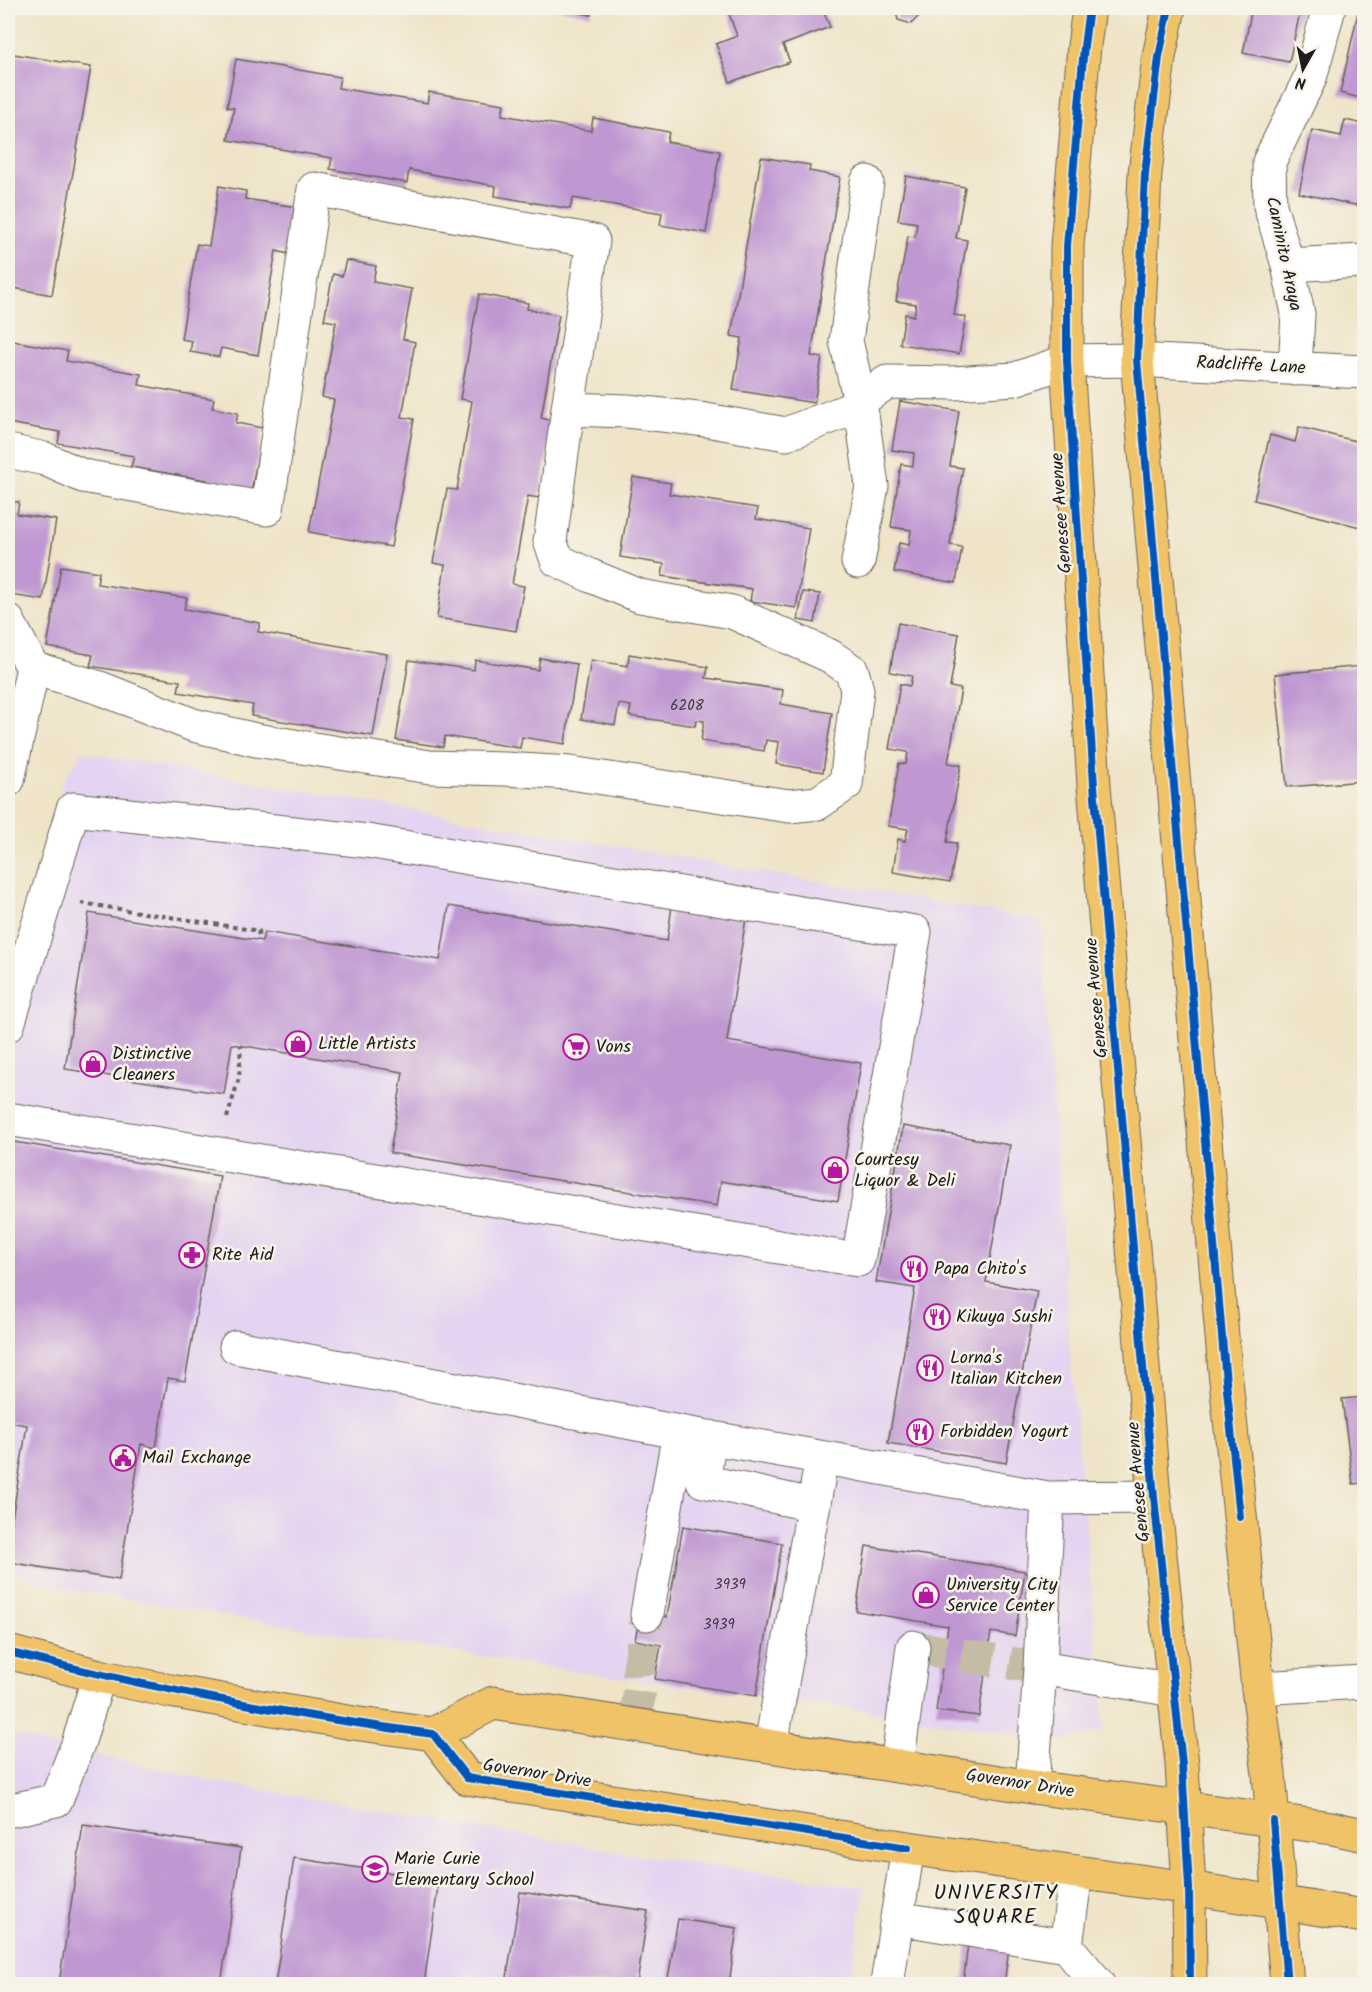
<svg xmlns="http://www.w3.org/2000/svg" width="1372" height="1992" font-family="Kalam,sans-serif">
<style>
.built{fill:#e4d3f1}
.building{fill:#bf97d2}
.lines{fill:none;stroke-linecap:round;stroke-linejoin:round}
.minor-tunnel{stroke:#c5bca6;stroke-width:33;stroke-dasharray:33 16;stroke-linecap:butt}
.minor-casing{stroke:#666258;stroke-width:35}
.major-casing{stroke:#666258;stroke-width:35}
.path{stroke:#666258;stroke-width:4;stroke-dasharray:4.5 4.5;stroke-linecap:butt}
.minor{stroke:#fff;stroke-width:33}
.major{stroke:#f0c369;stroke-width:33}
.cycleway-casing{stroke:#f7f3e8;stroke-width:11}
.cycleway{stroke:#0057b8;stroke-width:8}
.labels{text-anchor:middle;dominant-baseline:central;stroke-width:5;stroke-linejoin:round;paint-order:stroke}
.number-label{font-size:15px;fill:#453b4a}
.street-label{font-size:18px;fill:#1c1c1c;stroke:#f7f3e8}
.poi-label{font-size:18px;fill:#1c1c1c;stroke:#f7f3e8;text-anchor:start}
.quarter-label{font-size:21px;letter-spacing:1.5px;fill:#1c1c1c;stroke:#f7f3e8}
</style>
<rect width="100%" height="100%" fill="#f7f3e8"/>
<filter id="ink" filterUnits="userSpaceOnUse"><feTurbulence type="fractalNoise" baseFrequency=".0167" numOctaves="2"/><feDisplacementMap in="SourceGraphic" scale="12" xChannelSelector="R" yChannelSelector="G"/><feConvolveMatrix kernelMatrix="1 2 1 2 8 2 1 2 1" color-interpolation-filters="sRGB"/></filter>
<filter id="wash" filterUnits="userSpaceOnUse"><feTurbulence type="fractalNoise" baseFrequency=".008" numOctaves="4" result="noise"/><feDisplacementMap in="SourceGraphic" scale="24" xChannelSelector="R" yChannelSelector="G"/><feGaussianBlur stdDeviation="1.35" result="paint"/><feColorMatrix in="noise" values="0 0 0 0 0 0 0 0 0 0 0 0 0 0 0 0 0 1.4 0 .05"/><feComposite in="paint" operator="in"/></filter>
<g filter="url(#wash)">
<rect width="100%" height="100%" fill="#efe4c8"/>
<path class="built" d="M82 752 1041 921 1070 1352 1104 1730 1060 1741 846 1708 598 1675 246 1619 50 1586 8 1572V977L64 779Z
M8 1733 39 1742 217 1782 620 1852 865 1887 850 1984H8Z"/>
<g id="blocks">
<path class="building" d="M555 8H592L591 15Z
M735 8H822L830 27 783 45 790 62 730 82 716 44 737 36 728 11Z
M895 8H919L921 14 911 24 898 20Z
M1252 8H1301L1289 62 1243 53Z
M1359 8H1364V99L1340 93Z
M8 53 91 67 52 295 8 287Z
M236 59 340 77 338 88 427 103 429 92 504 104 502 115 591 131 593 118 669 132 667 142 720 151 706 233 660 225 662 213 573 198 570 209 495 196 496 186 409 170 407 183 330 169 332 158 228 140 234 108 227 107Z
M1345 120 1364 124V207L1299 193 1312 130 1341 136Z
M761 157 810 165 809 171 840 177 811 356 822 358 814 403 733 390 742 338 731 336Z
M906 176 965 187 956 238 967 240 954 315 966 317 959 354 900 344 905 314 914 316 916 304 896 301 908 236 915 237 917 223 898 220Z
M219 186 246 191 245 199 296 207 289 254 276 251 258 355 221 348 219 357 190 352 192 341 181 339 197 244 209 246Z
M346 260 376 266 373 282 412 289 403 339 415 342 402 417 414 419 391 547 309 532 334 400 322 397 336 322 324 320 333 274 342 276Z
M479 294 528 303 527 309 559 315 541 418 553 421 539 498 528 496 512 584 524 586 516 631 437 618 445 565 433 563 447 489 457 490 472 401 460 399Z
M8 340 68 351 66 361 141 374 139 385 214 399 212 408 238 413 236 423 263 428 250 498 205 491 207 480 131 467 134 456 58 443 60 432 8 423Z
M900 401 959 411 950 466 963 468 950 545 962 547 956 583 894 572 899 543 909 545 911 530 891 527 901 464 913 466 914 453 892 450Z
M1299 427 1364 443V528L1254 500 1270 435 1295 442Z
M633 477 671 483 669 494 758 508 756 519 809 528 796 608 750 601 752 589 662 576 664 564 620 557Z
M8 501 19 502 17 514 56 520 43 600 10 595 12 585 8 584Z
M61 566 99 572 97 584 187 598 184 609 260 623 258 632 387 654 373 736 251 716 253 705 178 692 180 681 90 666 93 655 47 647Z
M803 592 820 594 815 623 798 620Z
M898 623 959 634 950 687 961 689 948 763 961 765 947 842 957 843 950 882 893 872 898 839 905 841 908 829 888 826 899 763 906 764 908 752 889 749 900 684 910 686 912 676 890 672Z
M629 654 708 667 706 678 783 690 781 704 832 713 823 772 776 764 779 742 766 740 764 751 701 741 704 721 696 720 695 726 629 716 631 706 619 704 615 725 581 719 591 660 628 666Z
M540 658 577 664 565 744 522 737 520 748 445 736 443 747 396 740 409 660 474 670 475 660 538 670Z
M1364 666V781L1287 787 1275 674Z
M673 899 747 911 727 1041 861 1063 838 1201 721 1181 717 1206 390 1153 403 1072 232 1044 224 1094 65 1069 89 913 262 941 264 932 440 960 449 906 667 941Z
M903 1126 1010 1145 986 1282 1037 1291 1006 1463 888 1443 915 1288 876 1282Z
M8 1141 220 1176 185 1381 168 1378 156 1448 141 1444 119 1580 8 1562V1544L27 1425 8 1422Z
M1364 1397V1483L1353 1484 1342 1399Z
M683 1526 782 1543 756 1696 655 1679 661 1645 635 1640 640 1613 667 1617Z
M866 1546 1025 1571 1015 1636 991 1632 979 1716 936 1711 948 1626 856 1611Z
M83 1825 241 1848 221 1984H59Z
M294 1858 439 1880 424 1984H275Z
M520 1892 648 1911 637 1984H506Z
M678 1919 737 1928 729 1984H667Z
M969 1935 1010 1941 1004 1984H963Z"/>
</g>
</g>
<g filter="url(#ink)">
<use href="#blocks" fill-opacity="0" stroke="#666258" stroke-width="1.5"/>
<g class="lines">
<path class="minor-tunnel" d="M913 1647 1040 1668
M635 1724 640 1689 639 1670 647 1614"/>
<g class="minor-casing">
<path id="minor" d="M1288 265 1364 261
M1295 369 1298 314 1288 265 1270 206 1269 162 1310 78 1329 8
M8 451 45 459 83 476 267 509 314 189 593 241 568 409
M858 562 872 486 860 401 846 341 867 182
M8 621 33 668 8 780
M33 668 100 688 193 725 256 740 430 767 505 769 570 773 789 806 818 803 846 784 857 690 852 671 830 656 732 612 640 596 591 576 557 560 550 541 568 409 627 411 706 420 786 434 846 411 887 382 954 383 1015 379 1067 361 1137 360 1364 372
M8 1025 73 809 367 841 915 932 858 1260 8 1119
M236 1347 679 1432 1048 1498 1154 1497
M710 1437 703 1481 813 1505
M647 1614 679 1432
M1040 1668 1174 1690
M1258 1688 1364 1682
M771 1745 822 1458
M897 1766 913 1647
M1032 1787 1040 1668 1048 1498
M8 1811 56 1800 78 1744 99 1676
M897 1918 908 1848
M1066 1946 1076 1872
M887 1984 897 1918 1066 1946 1098 1984"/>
</g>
<g class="major-casing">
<path id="major" d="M1089 8 1084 46 1067 246V361L1094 785 1154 1497 1182 1764 1189 1888 1190 1984
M1169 8 1159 57 1145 173 1137 360 1225 1371 1258 1688 1269 1774 1287 1984
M8 1652 99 1676 170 1691 353 1723 433 1734 493 1703 1032 1787 1332 1828 1364 1835
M433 1734 467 1778 908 1848 1189 1888 1364 1916"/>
</g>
<path class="path" d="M81 903 259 931 257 940
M227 1118 239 1078 241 1046"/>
<use href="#minor" class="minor"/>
<use href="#major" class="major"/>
<g class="cycleway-casing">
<path id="cycleway" d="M1089 8 1084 46 1067 246V361L1094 785 1154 1497 1182 1764 1189 1888 1190 1984
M1169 8 1159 57 1145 173 1137 360 1225 1371 1240 1517
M8 1652C148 1688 290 1715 433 1734L467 1778 908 1848
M1273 1821 1287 1984"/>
</g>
<use href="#cycleway" class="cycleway"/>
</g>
</g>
<defs>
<g id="shop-ring" transform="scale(1.35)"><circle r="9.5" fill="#f7f3e8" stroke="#b5179e" stroke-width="1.5"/><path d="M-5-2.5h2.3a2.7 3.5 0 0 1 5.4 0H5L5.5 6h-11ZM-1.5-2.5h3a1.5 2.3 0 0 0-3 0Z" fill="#b5179e"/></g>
<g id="supermarket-ring" transform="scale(1.35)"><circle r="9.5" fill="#f7f3e8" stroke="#b5179e" stroke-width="1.5"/><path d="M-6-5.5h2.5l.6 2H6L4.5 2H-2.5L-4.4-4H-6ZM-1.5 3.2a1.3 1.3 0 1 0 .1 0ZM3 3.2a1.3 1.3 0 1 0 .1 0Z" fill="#b5179e"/></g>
<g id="pharmacy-ring" transform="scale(1.35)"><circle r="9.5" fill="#f7f3e8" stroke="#b5179e" stroke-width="1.5"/><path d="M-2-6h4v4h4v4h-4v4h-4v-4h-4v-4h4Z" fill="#b5179e"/></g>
<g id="restaurant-ring" transform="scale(1.35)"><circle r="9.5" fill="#f7f3e8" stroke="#b5179e" stroke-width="1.5"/><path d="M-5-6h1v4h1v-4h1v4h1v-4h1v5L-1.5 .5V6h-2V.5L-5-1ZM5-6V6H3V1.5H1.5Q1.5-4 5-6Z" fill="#b5179e"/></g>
<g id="civic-ring" transform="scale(1.35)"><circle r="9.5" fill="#f7f3e8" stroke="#b5179e" stroke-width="1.5"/><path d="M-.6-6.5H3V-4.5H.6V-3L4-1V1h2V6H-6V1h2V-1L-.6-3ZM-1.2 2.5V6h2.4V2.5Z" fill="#b5179e"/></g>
<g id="school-ring" transform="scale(1.35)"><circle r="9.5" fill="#f7f3e8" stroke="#b5179e" stroke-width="1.5"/><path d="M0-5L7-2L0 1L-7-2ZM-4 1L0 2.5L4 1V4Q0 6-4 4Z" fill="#b5179e"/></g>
</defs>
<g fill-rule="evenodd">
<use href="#shop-ring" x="298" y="1044"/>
<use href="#supermarket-ring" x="576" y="1047"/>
<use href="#shop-ring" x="93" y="1064"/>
<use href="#shop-ring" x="835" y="1170"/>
<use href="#pharmacy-ring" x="192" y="1255"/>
<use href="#restaurant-ring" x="914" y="1269"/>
<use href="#restaurant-ring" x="937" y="1317"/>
<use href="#restaurant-ring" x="930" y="1368"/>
<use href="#restaurant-ring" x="920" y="1432"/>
<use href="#civic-ring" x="123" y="1458"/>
<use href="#shop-ring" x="926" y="1595"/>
<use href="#school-ring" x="375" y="1869"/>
</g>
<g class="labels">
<g class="number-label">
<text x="687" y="706">6208</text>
<text x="730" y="1585">3939</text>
<text x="719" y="1625">3939</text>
</g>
<g class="street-label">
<text transform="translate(1283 254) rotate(78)">Caminito Araya</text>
<text transform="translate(1251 366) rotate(3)">Radcliffe Lane</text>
<text transform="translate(1062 513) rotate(-94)">Genesee Avenue</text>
<text transform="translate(1097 998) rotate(-95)">Genesee Avenue</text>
<text transform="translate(1139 1482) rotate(-95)">Genesee Avenue</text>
<text transform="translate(537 1774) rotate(9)">Governor Drive</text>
<text transform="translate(1020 1784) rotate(9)">Governor Drive</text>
</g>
<g class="poi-label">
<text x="318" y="1044">Little Artists</text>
<text x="596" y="1047">Vons</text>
<text x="112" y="1054">Distinctive<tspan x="112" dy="21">Cleaners</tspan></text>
<text x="854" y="1160">Courtesy<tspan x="854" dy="21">Liquor &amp; Deli</tspan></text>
<text x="212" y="1255">Rite Aid</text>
<text x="934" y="1269">Papa Chito's</text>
<text x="956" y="1317">Kikuya Sushi</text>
<text x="950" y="1358">Lorna's<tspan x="950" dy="21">Italian Kitchen</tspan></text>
<text x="940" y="1432">Forbidden Yogurt</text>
<text x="142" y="1458">Mail Exchange</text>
<text x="946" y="1585">University City<tspan x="946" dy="21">Service Center</tspan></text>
<text x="394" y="1859">Marie Curie<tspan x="394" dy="21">Elementary School</tspan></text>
</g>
<g class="quarter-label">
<text x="996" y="1893">UNIVERSITY<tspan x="996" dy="24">SQUARE</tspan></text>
</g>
</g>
<rect width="1372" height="1992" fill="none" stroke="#f7f3e8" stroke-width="30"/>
<g transform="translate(1303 69) rotate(189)" stroke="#f7f3e8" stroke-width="4.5" paint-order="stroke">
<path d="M0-4.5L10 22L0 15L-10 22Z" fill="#1c1c1c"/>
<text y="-9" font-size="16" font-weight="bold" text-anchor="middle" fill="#1c1c1c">N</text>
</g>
</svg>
